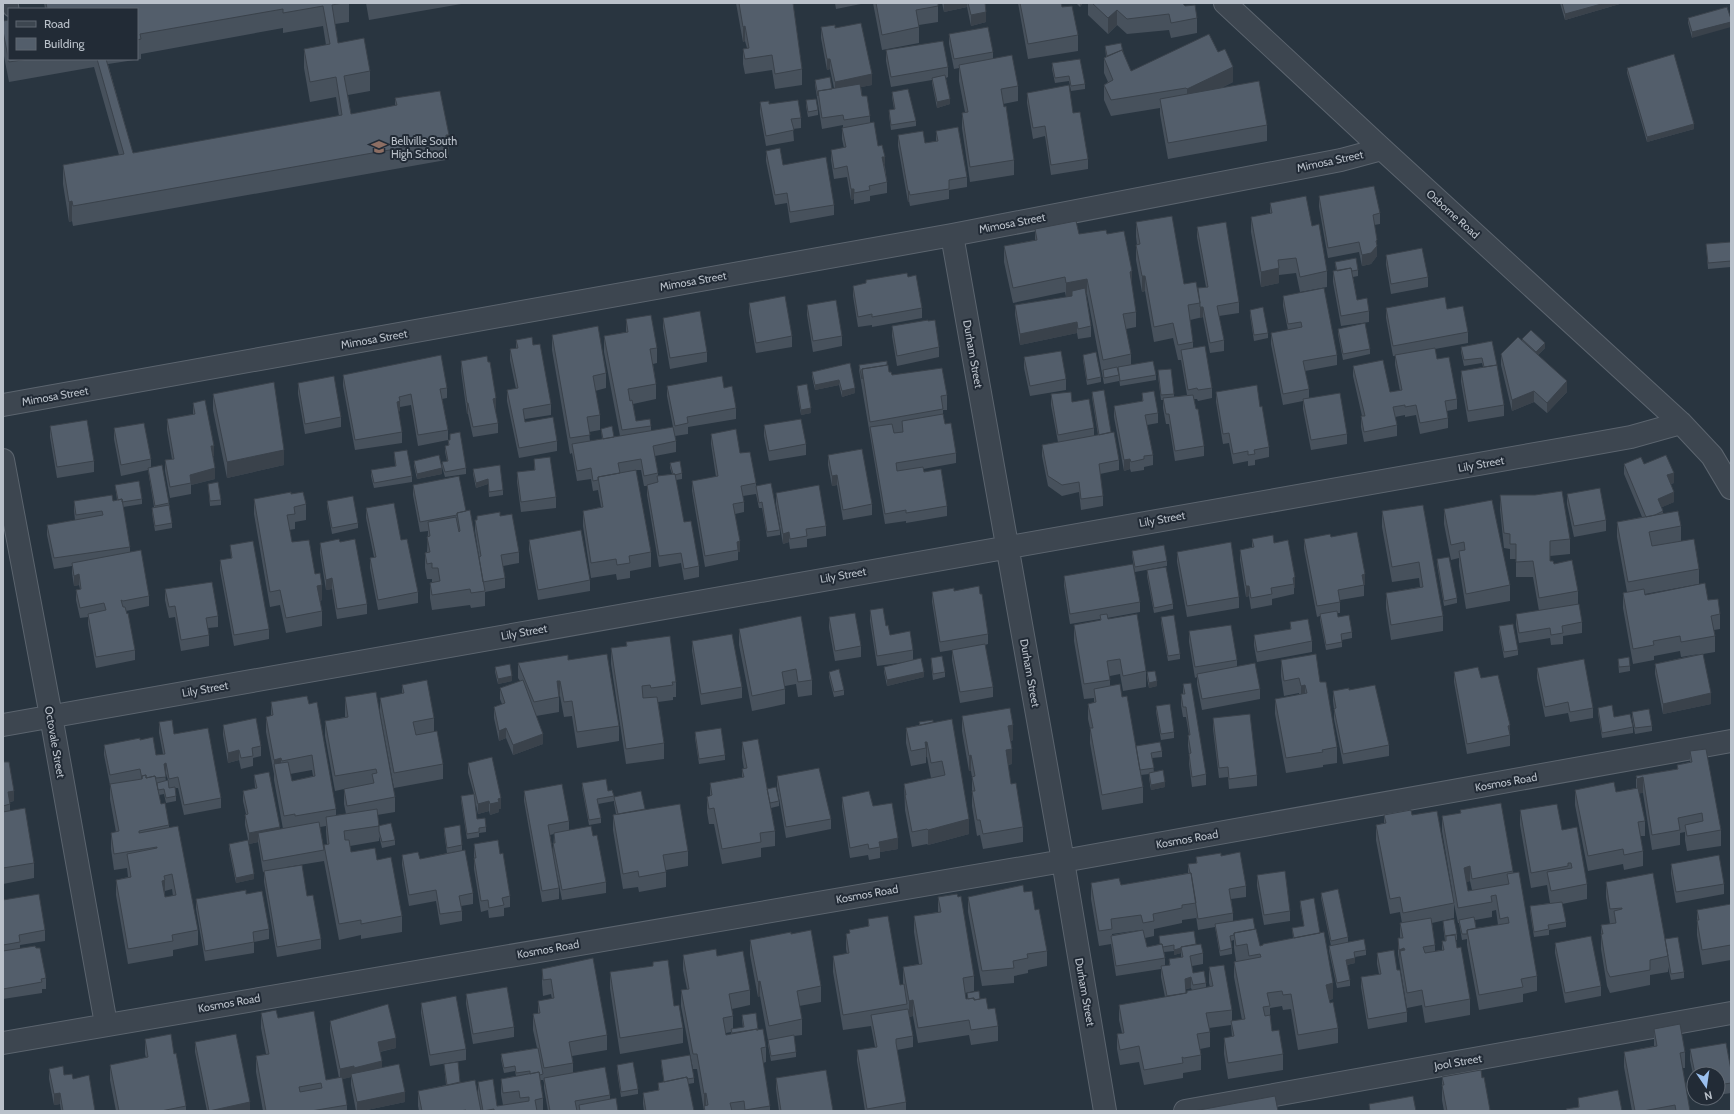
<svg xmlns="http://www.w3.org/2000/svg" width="1734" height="1114" font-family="Cabin,sans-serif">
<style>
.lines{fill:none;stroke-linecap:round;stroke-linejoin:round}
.lane-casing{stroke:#5b646e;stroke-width:17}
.street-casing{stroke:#5b646e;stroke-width:24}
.lane{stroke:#3d4650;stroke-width:15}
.street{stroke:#3d4650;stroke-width:22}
.wall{fill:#47515c;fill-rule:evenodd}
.shaded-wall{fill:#3a424b}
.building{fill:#535e6b;stroke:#3a424b;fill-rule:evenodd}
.labels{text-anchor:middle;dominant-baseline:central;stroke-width:4;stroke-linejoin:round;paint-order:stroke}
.poi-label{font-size:11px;fill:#bac1ca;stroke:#222b36;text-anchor:start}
.street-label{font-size:11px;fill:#bac1ca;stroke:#222b36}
</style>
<rect width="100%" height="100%" fill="#293540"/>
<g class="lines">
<g class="lane-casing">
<path id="lane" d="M10 3 11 9"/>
</g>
<g class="street-casing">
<path id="street" d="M1225 3 1382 149 1681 423 1712 456 1731 488
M952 235 1063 861 1105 1111
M3 405 952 235 1341 160 1382 149
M3 460 51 716 106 1024
M3 725 1592 444 1631 437 1681 423
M3 1043 1063 861 1731 741
M1185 1111 1731 1013"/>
</g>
<use href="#lane" class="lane"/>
<use href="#street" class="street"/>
</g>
<path class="wall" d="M44 3H349V22L335 24 338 43 370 71V91L348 95 351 114 395 106V98L440 91 449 154 446 155V160L73 226 72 221 69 222 63 184V165L119 155 94 67 9 82 3 51V21L9 59H137V9H45ZM323 26 326 45 304 49V68L310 102 336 97 339 116 133 153 108 64 141 59V54L283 28V33Z
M366 3H467L369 20Z
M736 3H793L802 69V85L775 89 772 70 745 74 743 64V49L747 48 745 41 743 42Z
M835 3H861V4L836 9Z
M873 3H938V22L919 25V43L882 50Z
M942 3H985L986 22 971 26 967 7 944 12Z
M1018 3H1061L1062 7 1078 35V51L1028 59Z
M1076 3H1083L1080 7Z
M1088 3H1182L1197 18V33L1171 38 1169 30 1127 34 1117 25 1108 34 1088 15Z
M1560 3H1623L1565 20Z
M1727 7 1692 38 1688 23V18Z
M821 27 835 28 872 85 861 87 862 96 870 116V123L878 146 885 167 887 182V193L870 196V201L854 204V199L851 200 847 177 834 179 831 160V150L844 148 842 139V128H843V125L822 129 815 85V80L832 89 834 88 830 69 827 70 821 38Z
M949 34 993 52V59L1018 86V101L1003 104 1014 160V175L970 182 962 128V113L965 112 959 81V68L954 69 949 44Z
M1105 46 1123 52 1131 71 1218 52 1233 82 1223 87 1267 125V141L1168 159 1160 114V108L1111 116 1104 100V85L1108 82 1104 73V58L1106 57Z
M886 50 948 67V77L946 78 950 104 937 108 932 83V80L891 87 886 61Z
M1052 63 1085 84V89L1071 91 1069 81 1055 83 1052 69Z
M1627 68 1694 129 1647 142 1627 73Z
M892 92 916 121V126L891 130 889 115V110L894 109 892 97Z
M1027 93 1073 113 1088 159V169L1051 175 1045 136 1033 139 1027 103Z
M806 100 818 110V115L808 117 806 106Z
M760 102 769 104 801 118V128L793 129 794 141 766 146 760 113Z
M936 131 967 177V187L949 190V199L910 206 909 201 908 202 898 146V135L925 143 936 141Z
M766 151 834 205V215L790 223 787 203 775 205 766 161Z
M1319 196 1380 213V224L1374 225 1377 240V256L1371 264 1362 266 1359 252 1328 258 1319 207Z
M1270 203 1312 226 1327 271V287L1300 292 1296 273 1279 275V283L1261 287 1251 232V217L1270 213Z
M1136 222 1184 284 1198 288 1206 287 1197 237V227L1239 302V313L1219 316 1224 340V351L1210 353 1203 317 1190 320 1193 342V348L1212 388V398L1198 401 1197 399H1194L1204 446V456L1175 461 1169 424H1166L1163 408V400H1161L1158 376V370L1174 394V397L1187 395 1181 360H1178L1173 338 1154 342 1145 291 1142 292 1136 260V245H1137L1136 237Z
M1035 229 1079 234H1107L1132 286 1136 312V327L1126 329 1131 354V365L1156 375V380L1120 386 1119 377V381L1104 384 1087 294H1086L1091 326V337L1078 339 1077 333 1020 345 1015 315V305L1066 297 1065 292 1013 303 1004 262V246L1035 240Z
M1731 242V267L1708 269 1706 244Z
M1386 255 1428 277V287L1391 294 1386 265Z
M1335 262 1358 270V276L1353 277 1357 300 1369 311V322L1341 326 1333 282V271H1336Z
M908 277 922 308V318L872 327V325L858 327 853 296V286L866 283V280Z
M1283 296 1337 355V365L1305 371 1309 389V398L1347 434V444L1311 450 1303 409V401L1283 405 1271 344V333L1288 330 1283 306Z
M749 303 792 336V347L756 353 749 313Z
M807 305 842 336V346L813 352 807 315Z
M1386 308 1447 309 1468 332V343L1435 349 1437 359 1457 399V409L1447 411 1448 418V428L1420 434 1416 415 1405 417V415L1395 417 1397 425V436L1364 442 1361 427V416H1362L1353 376V366L1390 392 1400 391 1395 365V356H1393L1386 318Z
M1250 310 1268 333V338L1254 341 1250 315Z
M663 318 707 352V362L670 369 663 328Z
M626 319 657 348V363L653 364 656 384V399L633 404 636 421 651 426V431L673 427 667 396V386L724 388 736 408V419L688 427V434L675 436 676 441V452L655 456 658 473V476L672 474 670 468V463L682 473V479L676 480 684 522 699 566V577L684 580 681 563 659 567 647 495V486H644L641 470H636L651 552V567L630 571V578L617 580 616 574 591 578 583 526V511L601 507 598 490 593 491 591 479 577 481 572 453 570 454 552 350V335L606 373V388L595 391 600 415V430L589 432 590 441 602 439 601 429 614 437 620 436 604 352V336L626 332Z
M892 326 939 347V357L897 366 892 336Z
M1338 329 1370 349V354L1343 360 1338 334Z
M1522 339 1545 348 1538 355 1567 392 1547 413 1534 402 1512 411 1501 365V354L1522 341Z
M516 340 533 345 551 404V415L525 419V422L557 441V451L519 458 507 401V390L516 389 510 360V349L516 348Z
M1492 341 1504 405V416L1468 422 1461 382V371L1483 367 1482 363 1464 366 1461 352V347Z
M1083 355 1101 377V382L1087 385 1083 360Z
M1024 357 1066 379V390L1030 396 1024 368Z
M461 361 496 409H495L498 423V433L473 437 468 414H467L461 371Z
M850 363 855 393 842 397 839 385 815 390 812 377V372Z
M859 365H887L889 372 892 375 947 395V410H943V414L945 424 956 453V463L923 469 924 472 947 506V516L906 523V521L885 524 859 370Z
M343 375 447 388V398L442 399 448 430V440L418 446 411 405 400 407V411L398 412 402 432V443L355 450 343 386Z
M298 383 341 417V427L305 434 298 394Z
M797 386 811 413 801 415 797 391Z
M1092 392 1111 432 1119 460V470L1100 474 1103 496V506L1081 510 1079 492 1062 496 1048 486 1042 456V445L1058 442 1051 405V394L1072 402 1094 428V436L1098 435 1092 397Z
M1216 392 1260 407 1269 447V457L1255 460V465L1248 466V461L1233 464 1229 443 1223 444 1216 402Z
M1142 393 1158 413V423L1147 425 1153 455V465L1144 467V470L1131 472 1130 469 1124 471 1114 417V406L1142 401Z
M213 394 284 465 227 478 213 410Z
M193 403 214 456H213L215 479 191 485V494L170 498 165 471V460L172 459 167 430V419L193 414Z
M764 425 806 444V455L769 461 764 436Z
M50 426 94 461V472L57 478 50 437Z
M114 428 151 459V467L169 503 172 523V528L155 531 152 513V508L154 507 148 470 121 476 114 439Z
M450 434 466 468V474L445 477 442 467V462L447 461 445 452V446H448V440H450Z
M711 434 740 453 756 483V486L780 530V535L767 537 762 508H759L756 494 743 496 744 502V512L735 514 740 552H738V560L705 567 692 491V481L716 477 711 444Z
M394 452 412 476V482L374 488 371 476V470L395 466Z
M828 455 872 504V515L843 520 837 485 832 486 828 465Z
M534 459 556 497V508L521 512 517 482V472L534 470Z
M414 461 442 474 417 479 414 466Z
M1624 464H1644L1674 483 1671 484 1674 502 1662 507 1663 513 1681 526V541L1699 569V584L1645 594V595L1708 600 1720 614V629L1714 630 1715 636V652L1703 654 1711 704 1663 714 1655 674V664L1699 654 1681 657 1680 651 1654 656V660L1633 664 1623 608V593L1627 592 1617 537V522L1642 517 1624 474Z
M473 469 503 490V495L489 497 488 484 476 488 473 474Z
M208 484 221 500V505L210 506Z
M115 485 142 499V504L123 507 130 547V552L149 596V606L126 611 135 650V660L96 668 88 624V617L80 618 76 600V590L80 589 79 585 74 586 72 573V566L54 569 47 535V525L75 520 74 511V501H113L117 500Z
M413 485 466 511 479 557 475 531V520H477V516H500L519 552V563L503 566 505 578V588L485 592V606L471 608 470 605 432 610 430 598V583L432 582V579H427L425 568V553L427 552 428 531 420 532 413 495Z
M776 493 826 526V536L807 539V547L790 549 789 542 783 544 776 504Z
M291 494 306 504V520L295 522V529L289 530 292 542 315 574 322 600 320 601 322 611V626L286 633 280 605 270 607 254 514V499Z
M1567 494 1606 520V531L1574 537 1567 504Z
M1500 495 1570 539V554L1550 556V561L1554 564 1578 591V604L1582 622V633L1563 636V644L1551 645 1550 638 1519 643 1516 625V614L1539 611 1533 577H1516V559H1510V549L1504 548 1500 510Z
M327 501 358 523V528L332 534 327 506Z
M1423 505 1443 616V631L1391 640 1386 608V593L1420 587 1419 578 1392 582 1382 527V511Z
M366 508 418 592V603L378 610 370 568V558L374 557 366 518Z
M1444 509 1510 585V601L1466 609 1459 566V558L1451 560 1444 524Z
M1331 537 1365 585H1364V596L1340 600V613H1337L1338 617 1352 632V638L1342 640V647L1326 650 1320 620V616L1317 617 1304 549V539Z
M1252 539 1274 543 1288 540 1295 588H1294V594L1272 599V605L1251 609 1249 596 1246 597 1240 560V550L1252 547Z
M529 540 590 580V591L538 600 529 550Z
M340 542 367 604V614L337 619 332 589 326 590 320 553V543Z
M230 545 269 629V639L234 646 220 570V560L231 558Z
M1132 551 1167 561V566L1135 572 1132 556Z
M1177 552 1239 597V608L1187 617 1177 562Z
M1437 559 1457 598V603L1444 606 1437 564Z
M1147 570 1173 604V609L1154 613 1147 576Z
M1064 576 1140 602V612L1107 618 1108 619 1146 671V687L1123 691 1120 674 1110 676V686L1122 697 1136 746 1162 751V757L1152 758 1154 772 1165 787 1151 790 1149 778V774L1141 775 1143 787V803L1102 810 1090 743V728L1088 719V704L1094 703V698L1084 699 1074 641V625L1100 621V619L1070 624 1064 586Z
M165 589 218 616V627L208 628 209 635V646L181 651 175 617 169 618 165 600Z
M954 591 988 634V644L985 645 993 687V697L960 703 952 660V650L940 652 932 602V592Z
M870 610 886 626 890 635 913 650V660L924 677 887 686 884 672V667L906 662 877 666 870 621Z
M829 617 861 646V657L835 661 829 628Z
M1161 617 1180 654V659L1168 661 1161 623Z
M1290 622 1312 641V652L1257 662 1254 646V635L1290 629Z
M1499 626 1518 650V655L1504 658 1499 631Z
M739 629 812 680V695L798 697 796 684 785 686V704L752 711 739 645Z
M1189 631 1237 660V667L1260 689V699L1202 710 1197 684V677L1195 678 1189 642Z
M692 641 742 687V698L701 705 692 651Z
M626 642 676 682V697H673V700L658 702 664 743V759L626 764 611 664V648L626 646Z
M931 658 945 672V677L933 680 931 664Z
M1618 659 1630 666V671L1619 673Z
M568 660 619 726V741L577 748 572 716 564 717 560 696H559V712L536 716 543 744 513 755 506 738 499 741 494 718V707L502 704 500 699V688L520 681 518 678V663Z
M1281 660 1320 682 1337 747V763L1323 765V767L1286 773 1275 714V699L1299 695V693L1284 696 1281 676Z
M495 667 512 681 498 684 495 672Z
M1537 668 1593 708V718L1570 722 1568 713 1545 717 1537 678Z
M829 672 844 690V695L834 697 829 677Z
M1147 672 1157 686 1149 688 1147 678Z
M1454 672 1481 678 1510 725V746L1467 754 1454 682Z
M1183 684 1206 774V785L1192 787 1189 764V754L1188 746V735H1189L1186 717H1183L1181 705V694H1183Z
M402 685 434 718V732L443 764V779L394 788 380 713V698L402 694Z
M1349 690 1389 745V756L1343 764 1334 719V709L1333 701V691Z
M307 696 336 809V815L346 814 344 804V789L335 791 325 736V721L345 717V697L395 797V812L377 815 379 826 395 840V845L382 848 379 836V841L350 846 351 852 377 860 402 916V932L361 939V935L339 940 324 861V845L327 844 326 832V826L320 827 324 850V861L287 867 307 896 321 939V949L277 957 264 882V872H263L258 842 249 844 245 825V815L246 814 243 801V791L255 788 254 775 280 829H283L274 780V774L266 732V717L271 716V702ZM312 770 313 776 292 781 290 774Z
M1156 706 1174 732V738L1161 740 1156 712Z
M1598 708 1633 727V733L1602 738 1598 713Z
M1632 712 1652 726V731L1635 734 1632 717Z
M962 716 1013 740 1011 741 1012 764 1008 765 1011 784 1023 827V842L983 849 980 835 977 836 972 806V777L971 771H969L962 731Z
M1213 718 1257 775V786L1229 789 1228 777 1219 778 1213 729Z
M159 722 174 734 221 798V808L184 815 178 788H175L176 796V801L166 803 164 794 159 795 161 804 169 825V828L198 930V945L173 950V956L128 964 116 895V880L128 877 127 868 114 870 111 849V833L116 832 110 799V785L104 755V745L140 740 156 755 163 754 159 733ZM165 774H166L168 780 166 781ZM172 889 173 896 165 897V891Z
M919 722H933L969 834 928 845 927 844 912 847 905 810 904 784 931 778 927 757H926V763L911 766 906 743V728L919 725Z
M223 725 261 746V756L253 758V766L241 769 239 760 228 763 223 735Z
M695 732 725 755V760L699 764 695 738Z
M742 742 767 789 779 801V806L771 808 775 831V846L761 848V857L722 864 714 824H709L707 812V797L710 796V783L742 777V769H744L742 757Z
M1690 751 1721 830V846L1687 851 1685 840V832L1680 833V845L1652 850 1643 793H1639L1645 821V836H1640L1643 851V866L1624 870 1623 864 1588 871 1575 805V790L1616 792 1636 788V776L1677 769V765L1690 762Z
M3 762 14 801 10 802V811L34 863V878L3 884Z
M468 763 501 809H499V812L490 815 489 811 478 814 475 800 477 819 486 827V832L479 833V837L467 839 461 801V796L474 794 468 773Z
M777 776 831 819V829L786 838 777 787Z
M582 783 608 791 614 796V801L598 804 601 818V823L589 825 582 788Z
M524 791 569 821V830L593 836 606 882V893L562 900 553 854 554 834 550 835 559 888V899L542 902 524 801Z
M614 797 645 809 688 851V866L666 870V887L639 892 638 887 623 889 613 830V815L616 814 614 803Z
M842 797 873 806 898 849 880 852V858L869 860 868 855 850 858 842 807Z
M1460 810 1513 871 1537 976V991L1523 994V1002L1479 1010 1467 945V939L1462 940 1459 923H1458L1454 904V918L1432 923 1435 945V951L1442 950V941H1445L1443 926V921L1457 934V940H1456L1457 948 1470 999V1015L1425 1023 1422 1005 1407 1008 1398 954V938H1400V923H1402L1400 912 1390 914 1376 840V825L1384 823V815H1412L1453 896 1442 831V816L1460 813ZM1470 881 1472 890 1468 891 1466 882ZM1496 910 1498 925 1476 928 1475 920 1492 917V911Z
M1520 810 1562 830 1587 884V899L1562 904 1566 922V927L1549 930V935L1534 937 1530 911V906L1550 903 1547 885 1531 888 1520 825Z
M444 828 462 845V850L473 893V904L461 906 462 911V921L440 925 436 901 409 906 402 865V855L420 859 457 851 447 853 444 833Z
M229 844 254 879 236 883 229 849Z
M474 844 500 854 510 896V907L504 908V916L489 918 488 910 481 912 474 869Z
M1221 856 1246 886V897L1231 899 1233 913V921L1255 929 1260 946 1293 938 1292 928 1304 926 1300 906V901L1320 933 1333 999 1329 1000 1330 1003 1338 1028V1043L1298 1050 1291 1009 1283 1010 1282 1006 1270 1008V1015L1272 1031 1283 1054V1070L1228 1079 1224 1054V1038L1232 1037 1231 1025 1209 1028 1210 1032V1047L1200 1049 1201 1055V1070L1183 1073V1078L1144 1085 1139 1062 1120 1065 1117 1049V1034L1122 1033 1119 1020V1005L1165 997 1161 977V969L1116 976 1111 944 1099 946 1091 899V883L1121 885 1188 873V864L1196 863V857ZM1196 916 1198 930 1215 927 1220 956 1232 954V948L1231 941 1234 940V948L1236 961 1234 962V977L1242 1020 1232 1021V1010L1209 967V983L1210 987 1206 988V983L1193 973 1192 966 1203 964V953L1196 944 1159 936 1160 944 1147 947 1145 938 1154 936V929L1182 923V920L1196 918ZM1141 930 1112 935V934ZM1174 951V955L1181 953V957L1169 959V965L1165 966V958L1164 952ZM1191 988 1192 990 1186 993V989Z
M1671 864 1724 884V894L1676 903 1671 874Z
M1257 875 1290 911V921L1264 925 1257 886Z
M1606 882 1665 939 1684 972V978L1671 980 1668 967V972L1650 975V985L1610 993 1607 986 1601 949V925L1610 924 1606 897Z
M1024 892 1035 910 1047 951V966L1028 970V973L1014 976V983L982 986 968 912V897Z
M1321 893 1348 937V942L1366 950V955L1355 957V963L1347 965 1350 980V986L1337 988 1329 951V946H1331L1321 898Z
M246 894 269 929V939L254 942V953L205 961 196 909V899Z
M938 897 974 976V991L965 993 966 999H968L967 993 980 999 988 1009 998 1026V1041L971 1045 969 1035 918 1043 913 1016 909 1017 913 1036V1047L897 1050 906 1102V1111H865L857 1061V1050L875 1047 871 1026 843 1030 833 972V956L847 954 846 949V934L868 927V919L900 985H903V967L919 964 914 932V916L938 912Z
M3 900 45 930V941L20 945V948L46 978V989H42V993L3 999Z
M1731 904V960L1702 965 1697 935V910Z
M791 934 821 986V1002L799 1006 802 1019V1035L794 1036 796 1052V1057L771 1061 768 1045V1040L760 996 758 997 750 955V940Z
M1555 943 1601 986V996L1565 1003 1555 953Z
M1377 953 1407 1012V1022L1368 1029 1361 987V977L1379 974 1377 964Z
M683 955 717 956 750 990V1005L732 1009 733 1016V1029L743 1028 742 1020V1015L758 1030 766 1047V1062L763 1063 770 1106V1111H704L697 1069H693L681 1006V990L687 989 683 970ZM731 1032V1034L726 1035V1033Z
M653 962 674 1006 683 1028V1043L620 1054 610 988V972L653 966Z
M542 969 607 1035V1050L572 1056 573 1063V1073L610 1095V1099L618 1111H548L544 1088V1083L543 1079V1080H540L543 1098V1111H419L418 1106V1091L446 1085 444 1064 460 1082 478 1094V1082L497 1106 503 1105 501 1094V1079L516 1076 515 1071 504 1073 501 1059V1054L537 1048 533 1030V1014L538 1013V1001L552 999 551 994 543 996 542 984Z
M466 994 514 1027V1037L473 1044 466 1004Z
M421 1003 466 1049V1060L430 1066 421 1013Z
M261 1013 278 1018 326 1080 339 1078 330 1031V1021L396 1048 380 1052 382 1067 405 1102 362 1111H356L351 1085V1077L342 1079 347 1105V1111H263L256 1072V1056L266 1054 261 1028Z
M1654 1029 1685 1052V1068H1682L1690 1111H1632L1624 1067V1052L1654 1046Z
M145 1039 174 1054 186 1106V1111H116L110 1080V1065L146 1058 145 1054Z
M195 1042 250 1111H207L195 1052Z
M1690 1049 1731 1070V1093L1718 1095V1074H1694V1079L1690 1060Z
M661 1060 694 1078V1083L688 1084 694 1111H644L643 1104V1093L658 1090V1083L664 1082 661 1065Z
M617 1065 638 1089V1094L621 1097 617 1071Z
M49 1069 73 1079 95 1111H61L60 1104 54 1105 49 1079Z
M826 1070 833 1111H779L776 1089V1078Z
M1442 1077 1482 1078 1490 1111H1444L1442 1100Z
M1578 1098 1622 1111H1566V1109L1578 1107Z"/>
<path class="shaded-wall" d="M944 3H967V7L944 12Z
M1080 3H1083L1080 7Z
M1605 3H1623L1565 20V14Z
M1117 10V25L1108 34V18Z
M986 12V22L971 26V15Z
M1731 22V27L1692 38V32Z
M745 26V41L743 42V27Z
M827 59H830V69L827 70Z
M1233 67V82L1187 105V89Z
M872 74V85L835 92V82Z
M950 99V104L937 108V102Z
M1694 124V129L1647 142V137Z
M446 135H449V154L446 155Z
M882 157H885V167Z
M851 189H854V199L851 200Z
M908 191H909V201L908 202Z
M72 201V221L69 222V202Z
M1377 240V256L1371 264 1362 266V255Z
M1279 268V283L1261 287V272Z
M1132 271V287L1130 272Z
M1142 276H1145V291L1142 292Z
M1087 279V294L1072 297V291V297L1066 298V283Z
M1200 307H1203V317L1200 318Z
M1077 322V333L1020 345V334Z
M1545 343V348L1536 357V352Z
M839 380V385L815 390V385Z
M1567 381V392L1547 413V403Z
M855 388V393L842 397V391Z
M1534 391V402L1512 411V400Z
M496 398V409H493V399Z
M400 401V411L397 412V402Z
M467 403H468V414H467Z
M811 408V413L801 415V410Z
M211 446H214V456L211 457Z
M284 450V465L227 478V462Z
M1130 459V469L1124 471V460Z
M215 468V479L191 485 190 475Z
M442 468V474L417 479V474Z
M1674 473V483L1667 485V475Z
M837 475V485L832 486V476Z
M488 479V484L476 488V483Z
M1674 492V502L1658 509V499Z
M789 532V542L783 544V534Z
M740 541V552H738L737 542Z
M79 574V585L74 586V576Z
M1365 574V585L1362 586V575Z
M1295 577V588H1294L1293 578Z
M332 578V589L326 590V580Z
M322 585V600L317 601V586Z
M1246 586H1249V596L1246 597Z
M924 672V677L887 686V680Z
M512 676V681L498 684V679Z
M557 681H560V696L557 697Z
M1157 681V686L1149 688V683Z
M1305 685V700L1301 701V686Z
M1711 693V704L1663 714V704Z
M1013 725V740L1008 741V726Z
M1510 725V735L1508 726Z
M506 728V738L499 741V731Z
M543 734V744L513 755V745Z
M925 742H927V757H926V748Z
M1012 749V764L1006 765V750Z
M239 750V760L228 763V753Z
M971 755V771H969V756Z
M281 758V774L274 765V760Z
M166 763V774L164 775V764Z
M1643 777V793L1637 794V779Z
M1165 782V787L1151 790V785Z
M14 791V801L8 802V792Z
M501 798V809H499V812L490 815V804L498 799Z
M489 801V811L478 814V804Z
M969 819V834L928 845V830Z
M280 827V837L258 833V842L249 844V833Z
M898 838V849L880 852V847L879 842Z
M1470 866V881L1464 883V868Z
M254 874V879L236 883V878Z
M165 880V895L162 881Z
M1181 948V953L1174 955V950Z
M1404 948V964L1400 951 1399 965V950Z
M1355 958V963L1346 965V960Z
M1191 977V988L1185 989V979Z
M760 981V996L758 997V982Z
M1333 983V999L1326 1000V985Z
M913 1000V1016L909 1017V1001Z
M396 1038V1048L378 1052V1042Z
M382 1061V1071L354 1078V1068Z
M354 1066V1076L351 1074V1077L340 1080V1069Z
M405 1092V1102L362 1111H357V1102Z
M60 1093V1104L54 1105V1094Z
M706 1093V1109L704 1106V1109V1094Z
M250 1102V1111H209Z"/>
<path class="building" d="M46 3H343L332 5 338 43 364 38 370 71 344 76 351 114 397 105 395 98 440 91 449 135H446V140L73 206 72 201 69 202 63 165 124 154 97 59H106L133 153 342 115 336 77 310 82 304 49 330 44 323 6 283 13V9L140 34 141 39 137 40V9H47Z
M739 3H793L802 69 775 74 772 55 745 59 743 49 749 48 745 26 743 27Z
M876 3H938V6L916 10 919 27 882 35Z
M968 3H985L986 12 971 15Z
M1020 3H1061L1062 7 1072 6 1078 35 1028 44Z
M1092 3H1182L1185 6 1195 5 1197 18 1171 23 1169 14 1127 19 1117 10 1108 18Z
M1562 3H1605L1565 14Z
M1727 7 1731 19V22L1692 32 1688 18Z
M9 20V59H28L9 62 3 31V21Z
M861 23 872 74 835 82 830 59H827L821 27 835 25V28Z
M988 27 993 52 954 59 949 34Z
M1209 34 1218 52 1225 49 1233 67 1187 89 1186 88 1111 100 1104 85 1113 80 1104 58 1122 50 1131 71Z
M943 41 948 67 891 77 886 50Z
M1121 43 1123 52 1122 50 1107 56 1105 46Z
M1674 54 1694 124 1647 137 1627 68Z
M1012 55 1018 86 1001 89 1004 107 1006 106 1014 160 970 167 962 113 968 112 959 65Z
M1080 59 1085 84 1071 86 1069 76 1055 78 1052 63Z
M945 75 950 99 937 102 932 78Z
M830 77 832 89 818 91V96L815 80Z
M1259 81 1267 125 1168 143 1160 99Z
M860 84 862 96H867L870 116 844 120 843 115 822 118 818 91Z
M1069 85 1073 113 1080 112 1088 159 1051 165 1045 126 1033 128 1027 93Z
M908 89 916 121 891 125 889 110 895 109 892 92Z
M816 99 818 110 808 112 806 100Z
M798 100 801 118 791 119 794 130 766 136 760 102 769 101V104Z
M874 122 878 146 882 145 885 157H882L887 182 869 186 870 190 854 193V189H851L847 166 834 169 831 150 846 147 842 128Z
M958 127 967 177 949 180V189L910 195 909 191H908L898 135 923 131 925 143 938 141 936 131Z
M780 148 783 165 826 157 834 205 790 212 787 193 775 195 766 151Z
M1374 186 1380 213 1373 215 1377 240 1376 241 1377 246 1371 253 1362 255 1359 242 1328 248 1319 196Z
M1306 196 1312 226 1319 224 1327 271 1300 277 1296 258 1278 260 1279 268 1261 272 1251 217 1272 213 1270 203Z
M1172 216 1184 284 1196 282 1200 303 1188 305 1193 342 1178 345 1173 323 1154 327 1145 276H1142L1136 245 1140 244 1136 222Z
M1076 221 1079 234 1106 230 1107 234 1124 231 1132 271 1130 272 1136 312 1123 314 1131 354 1103 360 1087 279 1066 283 1065 277 1013 288 1004 246 1037 240 1035 229Z
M1226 222 1239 302 1217 306 1224 340 1210 343 1203 307H1200V303L1198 288 1208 287 1197 227Z
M1731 242V261L1708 263 1706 244Z
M1422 248 1428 277 1391 284 1386 255Z
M1356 258 1358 270 1352 271 1351 268 1337 271 1335 262Z
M1351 268 1357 300 1367 298 1369 311 1341 316 1333 271Z
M907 273 908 277 916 275 922 308 872 317V314L858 317 853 286 866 283V280Z
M1085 288 1091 326 1078 329 1077 322 1020 334 1015 305 1072 296V291Z
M1324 288 1337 355 1303 361 1309 389 1283 394 1271 333 1302 327 1301 322 1288 324 1283 296Z
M785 296 792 336 756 343 749 303Z
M1445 297 1447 309 1463 306 1468 332 1393 346 1386 308Z
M836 300 842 336 813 341 807 305Z
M1263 307 1268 333 1254 335 1250 310Z
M700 311 707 352 670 358 663 318Z
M651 315 657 348 650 349 656 384 628 389 630 401 632 400 636 421 650 419 651 426 622 430 604 336 628 332 626 319Z
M928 320V321L935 320 939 347 897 356 892 326Z
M1365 323 1370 349 1343 354 1338 329Z
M598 326 606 373 593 376 600 415 587 417 590 435 570 438 552 335Z
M1531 330 1545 343 1536 352 1522 339Z
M532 337 533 345 540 344 551 404 523 409 525 422 553 417 557 441 519 448 507 390 518 388 510 349 518 348 516 340Z
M1518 337 1567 381 1547 403 1534 391 1512 400 1501 354Z
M1492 341 1497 365 1484 367 1482 358 1464 360 1461 347Z
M1205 346 1212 388 1198 390 1197 388 1188 390 1181 350Z
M1435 348 1437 359 1449 357 1457 399 1445 401 1448 418 1420 423 1416 405 1405 407V405L1393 407 1397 425 1364 432 1361 416H1365L1353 366 1383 360 1390 392 1402 390 1395 355Z
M1061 351 1066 379 1030 386 1024 357Z
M1096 352 1101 377 1087 380 1083 355Z
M441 355 447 388 440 389 448 430 418 435 411 394 399 397 400 401 397 402 402 432 355 440 343 375Z
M487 356 488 362H490L496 398 493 399 498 423 473 427 468 403H467L461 361Z
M887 361V365L862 369V379L859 365Z
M1153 361 1156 375 1120 381 1118 367Z
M850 363 855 388 842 391 839 380 815 385 812 372Z
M888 365 889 372H891L892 375 942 368 947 395 941 396 943 409 870 422 862 369Z
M1497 365 1504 405 1468 411 1461 371Z
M1117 367 1119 375 1104 378 1103 370Z
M1171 369 1174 394 1161 395 1158 370Z
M334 376 341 417 305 424 298 383Z
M722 376 724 388 732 386 736 408 687 417 688 423 675 426 667 386Z
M274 382 284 450 227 462 213 394Z
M807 384 811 408 801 410 797 386Z
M1257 385 1260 407 1262 406 1269 447 1254 450 1255 454 1248 455V451L1233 454 1229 433 1223 434 1216 392Z
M1104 390 1111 432 1099 435 1092 392Z
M1154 391 1158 413 1145 415 1153 455 1144 456V459L1131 462 1130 459 1124 460 1114 406 1143 401 1142 393Z
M1071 392 1072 402 1089 399 1094 428 1058 435 1051 394Z
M1340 393 1347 434 1311 440 1303 399Z
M1193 395 1196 409H1198L1204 446 1175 451 1169 414H1166L1163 398Z
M205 400 214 446H211L215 468 190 475 191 483 170 487 165 460 174 459 167 419 195 414 193 403Z
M943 414 945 424 951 423 956 453 896 463 897 471 923 467 924 472 941 469 947 506 906 513V510L885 514 870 427 892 424 894 433 903 432 902 421Z
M801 419 806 444 769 451 764 425Z
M87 420 94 461 57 467 50 426Z
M144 423 151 459 121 465 114 428Z
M612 426 614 437 603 439 601 429Z
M673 427 676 441 653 446 658 473 644 476 641 459 618 463 620 473 598 477V480L593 481 591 468 577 471 572 444Z
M736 429 740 453 750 452 756 483 741 486 744 502 733 504 740 541 737 542 738 550 705 556 692 481 718 476 711 434Z
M460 432 466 468 445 472 442 462 448 461 445 446 449 445 448 440H450V434Z
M1114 432 1119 460 1099 464 1103 496 1081 499 1079 482 1062 485 1048 476 1042 445Z
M862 449 872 504 843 510 837 475 832 476 828 455Z
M407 450 412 476 374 483 371 470 396 466 394 452Z
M439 455 442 468 417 474 414 461Z
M1666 455 1674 473 1667 475 1674 492 1658 499 1663 511 1655 515 1646 517 1624 464 1641 457 1644 464Z
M550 457 556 497 521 502 517 472 535 470 534 459Z
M680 461 682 473 675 475V474H673L670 463Z
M162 465 169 503 155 506 148 468Z
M500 465 503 490 489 492 488 479 476 483 473 469Z
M636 470 651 552 629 556 630 563 617 565 616 559 591 563 583 511 603 507 598 477Z
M675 474 684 522 691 521 699 566 684 569 681 553 659 556 647 485 658 482 657 476Z
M459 476 466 511 457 513V515L420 522 413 485Z
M139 481 142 499 122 502V499L118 500 115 485Z
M218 482 221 500 210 501 208 484Z
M771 483 780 530 767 532 762 502 759 503 756 486Z
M819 485 826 526 806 529 807 536 790 539 789 532 783 534 776 493Z
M1600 488 1606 520 1574 526 1567 494Z
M1562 491 1570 539 1550 541V561H1553L1554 564 1572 560 1578 591 1539 598 1533 561 1516 562V544H1510V534L1504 533 1500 495H1535Z
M291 492V494L303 492 306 504 294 507 295 514 287 515 292 542 309 540 315 574 320 573 322 585 317 586 322 611 286 618 280 590 270 592 254 499Z
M112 495 113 501 122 499 130 547 54 558 47 525 103 515 102 511 76 515 74 501Z
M353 496 358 523 332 528 327 501Z
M1492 500 1510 585 1466 594 1459 551 1465 550 1464 542 1451 545 1444 509Z
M394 503 401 540 407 539 418 592 378 600 370 558 376 557 366 508Z
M169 505 172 523 155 526 152 508Z
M1423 505 1443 616 1391 625 1386 593 1423 587 1419 562 1392 567 1382 511Z
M470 510 485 591 471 593 470 589 432 595 430 583 440 581 438 568H432V563L427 564 425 553 430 552 427 537 430 536 428 522 456 517 459 532 460 531 457 513Z
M1678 511 1681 526 1649 532 1652 546 1694 539 1699 569 1628 582 1617 522Z
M500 512V516L512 514 519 552 501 555 505 578 483 582 479 557 481 556 475 520H477V516Z
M581 530 590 580 538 590 529 540Z
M1357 532 1365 574 1362 575 1364 585 1338 590 1340 602 1317 606 1304 539 1330 534 1331 537Z
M1273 535 1274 543 1288 540 1295 577 1293 578 1294 584 1271 588 1272 594 1251 598 1249 586H1246L1240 550 1254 547 1252 539Z
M339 539 340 542 355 539 367 604 337 609 332 578 326 580 320 543Z
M253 541 269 629 234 635 220 560 232 558 230 545Z
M1231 542 1239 597 1187 606 1177 552Z
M1164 545 1167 561 1135 567 1132 551Z
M141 550 149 596 123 601 121 600 123 607H125L127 614 128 613 135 650 96 657 88 614 106 610 104 603 80 608 76 590 81 589 79 574 74 576 72 563Z
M1449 557 1457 598 1444 601 1437 559Z
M1133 564 1140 602 1070 614 1064 576Z
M1166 567 1173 604 1154 608 1147 570Z
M212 582 218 616 206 618 209 635 181 640 175 606 169 607 165 589Z
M1705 583 1708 600 1718 599 1720 614 1711 616 1715 636 1681 642 1680 636 1653 641 1654 645 1633 649 1623 593 1644 589 1645 595Z
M979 586 980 594H982L988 634 940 642 932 592 954 588V591Z
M1579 604 1582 622 1562 626 1563 633 1551 635 1550 628 1519 633 1516 614Z
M883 608 886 626 888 625 890 635 910 631 913 650 877 656 870 610Z
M1337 611 1338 617 1349 615 1352 632 1341 634 1342 642 1326 645 1320 614Z
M855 613 861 646 835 651 829 617Z
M1107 614 1108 619 1137 614 1146 671 1123 676 1120 659 1107 661 1110 680 1084 684 1074 625 1101 620 1100 615Z
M1174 615 1180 654 1168 656 1161 617Z
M801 616 812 680 798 682 796 669 782 672 785 689 752 696 739 629Z
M1308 619 1312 641 1257 652 1254 635 1291 629 1290 622Z
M1513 624 1518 650 1504 652 1499 626Z
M1231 625 1237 660 1195 667 1189 631Z
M732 634 742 687 701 694 692 641Z
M670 636 676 682H672L673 685 651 688 650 685 642 686 643 698 657 697 664 743 626 749 611 648 627 646 626 642Z
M985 644 993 687 960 692 952 650Z
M607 654 619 726 577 732 572 701 564 702 560 681H557L559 697 534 702 518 663 568 655V660Z
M1316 654 1320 682H1326L1337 747 1322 750 1323 752 1286 758 1275 699 1307 693 1305 685 1301 686 1299 678 1284 681 1281 660Z
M1703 654 1711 693 1663 704 1655 664Z
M942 656 945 672 933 674 931 658Z
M1629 657 1630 666 1619 667 1618 659Z
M921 658 924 672 887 680 884 667Z
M1584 659 1593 708 1570 712 1568 702 1545 707 1537 668Z
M1255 663 1260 689 1202 699 1197 674Z
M510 664 512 676 498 679 495 667Z
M1478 667 1481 678 1498 675 1510 725 1508 726 1510 735 1467 744 1454 672Z
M839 669 844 690 834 692 829 672Z
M1155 671 1157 681 1149 683 1147 672Z
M427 680 434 718 413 722 416 735 437 731 443 764 394 773 380 698 404 693 402 685Z
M523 680 543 734 513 745 506 728 499 731 494 707 505 703 500 688Z
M1191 683 1206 774 1192 777 1189 754 1191 753 1188 735H1190L1186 707H1183L1181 694H1185L1183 684Z
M1120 684 1122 697 1127 696 1143 787 1102 795 1090 728H1093L1088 704 1096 702 1094 689Z
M1375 685 1389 745 1343 754 1334 709 1336 708 1333 691 1349 688V690Z
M376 692 395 797 347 806 344 789 374 783 372 774 377 773 376 769 335 776 325 721 348 717 345 697Z
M307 696 309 704 317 702 336 809 295 816V814L284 816 274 764 288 762 292 781 315 776 312 755 282 761 281 758 274 760 266 717 273 715 271 702Z
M1170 704 1174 732 1161 734 1156 706Z
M1612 705 1614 717 1630 714 1633 727 1602 733 1598 708Z
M1010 708 1013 725 1008 726 1012 749 1006 750 1011 784 1016 783 1023 827 983 834 980 820H977L972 791H975L972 777 975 776 971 755 969 756 962 716Z
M1649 709 1652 726 1635 728 1632 712Z
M1250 714 1257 775 1229 779 1228 767 1219 768 1213 718Z
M256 718 261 746 252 748 253 756 241 758 239 750 228 753 223 725Z
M952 719 969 819 928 830 927 829 912 832 905 795H906L904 784 945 775 942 761 931 763 927 742H925L926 748 911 751 906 728Z
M172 720 174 734 208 728 221 798 184 805 178 777 169 779 166 763 164 764 166 777 156 778 155 776 146 778V775L142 776V779L140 769 110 775 104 745 140 738V740L153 737 156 755 165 754 159 722Z
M933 720V722L920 725 919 722Z
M721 728 725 755 699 759 695 732Z
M758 739 775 831 760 833 761 842 722 849 714 808 709 809 707 797 712 795 710 783 744 777 742 769 747 768 742 742Z
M1160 742 1162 751 1151 753 1154 768 1140 770 1136 746Z
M1706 749 1721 830 1687 836 1685 825 1703 821 1702 813 1678 818 1680 830 1652 835 1643 777 1637 779 1636 776 1678 769 1677 765 1692 762 1690 751Z
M492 757 501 798 498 799 499 802 490 804 489 801 478 804 468 763Z
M3 762H9L14 791 8 792 10 804 3 806Z
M819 768 831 819 786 827 777 776Z
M1163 770 1165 782 1151 785 1149 773Z
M269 772 280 827 249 833 245 815 248 814 243 791 257 788 254 775Z
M146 775V778L155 776 161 804 165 803 169 825 139 831V833L178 826 198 930 172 935 173 941 128 949 116 880 131 877 127 854 157 848V847L114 854 111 833 119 831 110 784 142 779V776ZM172 874 176 895 165 897 162 881 165 880 164 876Z
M606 779 608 791 612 790 614 796 597 799 601 818 589 820 582 783Z
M168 780 169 788 175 787 176 796 166 798 164 789 158 790 157 783Z
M1614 782 1616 792 1638 788 1645 821 1638 822 1643 851 1624 855 1623 849 1588 856 1575 790Z
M562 784 569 821 548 825 559 888 542 891 524 791Z
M776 787 779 801 770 803 767 789Z
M641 791 645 809 618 814 614 797Z
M869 791 873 806 892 803 898 838 879 842 880 847 869 849 868 844 850 848 842 797Z
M474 794 477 819 485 818 486 827 479 828V832L467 834 461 796Z
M1501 803 1513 871 1472 879 1470 866 1464 868 1468 891 1509 884 1507 874 1519 872 1537 976 1521 979 1523 987 1479 995 1467 930 1509 923 1508 917 1500 919 1496 895 1491 896 1492 902 1458 908 1442 816 1461 813 1460 810Z
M680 804 688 851 663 855 666 872 639 877 638 871 623 874 613 815Z
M1557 804 1562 830 1577 827 1587 884 1551 891 1547 872 1572 868 1571 863H1568V866L1531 873 1520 810Z
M25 808 34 863 3 868V812Z
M377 809 379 826 344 831 345 840H349L351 852 375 848 377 860 391 857 402 916 361 924V920L339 924 324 845 329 844 326 817Z
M1411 810 1412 815 1437 811 1454 903 1403 913 1400 897 1390 899 1376 825 1386 823 1384 815Z
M319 822 324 850 263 861 258 833Z
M391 823 395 840 382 842 379 831V826H378Z
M460 825 462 845 447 848 444 828Z
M591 826 593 836 597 835 606 882 562 890 553 843H555L554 833Z
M248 840 254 874 236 878 229 844Z
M498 840 500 854 503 853 510 896 502 898 504 905 489 908 488 900 481 901 474 858H476L474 844Z
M465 850 473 893 459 896 462 911 440 914 436 890 409 895 402 855 418 852 420 859Z
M1240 852 1246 886 1229 889 1233 913 1198 919 1191 873H1190L1188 864 1197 863 1196 857 1221 853V856Z
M1719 855 1724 884 1676 892 1671 864Z
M302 865 307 896 313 895 321 939 277 947 264 871Z
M1285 871 1290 911 1264 915 1257 875Z
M1191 873 1196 903 1182 905V908L1153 914 1154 921 1143 923 1141 915 1111 919 1112 929 1099 931 1091 883 1119 878 1121 885Z
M1653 873 1668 956 1650 960V970L1610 977 1607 971 1601 934H1603L1601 925 1616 923 1614 911 1622 909V908L1610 909 1606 882Z
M1023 885 1024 892 1032 891 1035 910 1039 909 1047 951 1027 954 1028 958 1013 961 1014 968 982 971 968 897Z
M1338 889 1348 937 1331 941 1321 893Z
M246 890V894L262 891 269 929 253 932 254 942 205 951 196 899Z
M39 894 45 930 19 935 20 942 3 945V900Z
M957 894 958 897 961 896 974 976 963 978 966 999 974 998V1000L986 998 988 1009 995 1008 998 1026 971 1030 969 1020 918 1028 913 1000 909 1001 903 967 922 964 914 916 941 912 938 897Z
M1314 898 1320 933 1294 938 1292 928 1304 926 1300 901Z
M1562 902 1566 922 1548 925 1549 929 1534 932 1530 906Z
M1731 904V945L1702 950 1697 920H1699L1697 910Z
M888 916 900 985 904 984 907 1004 843 1015 833 956 849 953 846 934 850 933 849 930 869 926 868 919Z
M1474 917 1476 928 1467 930V934H1462L1459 920Z
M1253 918 1255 929 1234 933V935L1230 936 1232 948 1220 951 1215 924Z
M1431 918 1435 945 1423 947 1425 953 1444 950 1442 941H1446V936L1455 935 1457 948 1461 947 1470 999 1425 1007 1422 990 1407 993 1400 951 1405 950 1404 948 1399 950 1398 938H1403L1400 923Z
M1454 919 1457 934 1445 936 1443 921Z
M1256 929 1260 946 1263 945V944L1324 932 1333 983 1326 985 1330 1003 1333 1002 1338 1028 1298 1035 1291 994 1283 995 1282 991 1267 993 1270 1006 1263 1007 1265 1016 1270 1015 1272 1031 1279 1030 1283 1054 1228 1063 1224 1038 1234 1036 1231 1021 1245 1019 1234 962 1261 957 1260 954 1249 956 1247 944 1236 946 1234 933Z
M811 930 821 986 797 991 802 1019 769 1026 760 981 758 982 750 940 791 932V934Z
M1143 930 1147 947 1162 944 1165 958 1116 966 1111 936Z
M1194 931 1196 944 1181 947V948L1174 950V945L1163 947 1162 944H1160L1159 936Z
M1591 936 1601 986 1565 993 1555 943Z
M1678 937 1684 972 1671 974 1665 939Z
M1364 939 1366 950 1354 952 1355 958 1346 960 1350 980 1337 983 1329 946Z
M1201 944 1203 953 1190 956 1193 973 1204 971 1206 983 1193 985 1191 977 1185 979 1186 993 1167 996 1161 966 1170 965 1169 959 1183 957 1181 947Z
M35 946 36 948H40L46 978 41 979 42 982 3 989V951Z
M716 949 717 956 743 951 750 990 729 994 733 1016 723 1018 726 1035 757 1029 756 1030 763 1029 766 1047 761 1048 770 1106 745 1110 744 1101 730 1103 732 1111H705L704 1106 708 1105 706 1093 704 1094 697 1054H693L681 990 689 989 683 955Z
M1394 950 1397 970H1400L1407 1012 1368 1019 1361 977 1381 974 1377 953Z
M593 958 607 1035 569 1042 573 1063 544 1068 533 1014 540 1013 538 1001 554 998 551 979 543 980 542 969Z
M668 960 674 1006 679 1005 683 1028 620 1038 610 972 653 966V962Z
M1224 965 1232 1010 1206 1013 1210 1032 1197 1034 1201 1055 1184 1058 1182 1057 1183 1063 1144 1070 1139 1046 1120 1050 1117 1034 1124 1033 1119 1005 1187 993V991L1213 986 1209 967Z
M507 987 514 1027 473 1034 466 994Z
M979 991 980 999 974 1000V998L968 999 967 993Z
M456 996 466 1049 430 1055 421 1003Z
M388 1004 396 1038 378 1042 382 1061 354 1068V1066L340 1069 330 1021Z
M908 1009 913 1036 896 1039V1043L906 1102 867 1109 857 1050 877 1047 871 1015Z
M276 1010 278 1018 314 1011 326 1080 342 1077 347 1105 311 1111H266L256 1056 269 1054 261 1013ZM321 1083 322 1088 300 1092 299 1087Z
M756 1013 758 1030H757V1029L732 1033 731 1029 744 1027 742 1015Z
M1680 1024 1685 1052 1680 1053 1690 1111H1676L1675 1105 1643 1111H1635L1624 1052 1657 1046 1654 1029Z
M171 1034 174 1054 176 1053 186 1106 161 1111H119L110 1065 148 1057 145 1039Z
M236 1034 250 1102 209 1111 195 1042Z
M794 1035 796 1052 771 1056 768 1040Z
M1726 1043 1731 1070V1083L1718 1085V1074H1695L1690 1049Z
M538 1048 543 1074 540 1075 539 1072 530 1074V1071L516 1073 515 1066 504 1068 501 1054Z
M690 1055 694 1078 687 1079V1077L664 1082 661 1060Z
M458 1062 460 1082 447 1085 444 1064Z
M633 1062 638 1089 621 1092 617 1065Z
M399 1064 405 1092 357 1102 351 1074Z
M63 1066 64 1075 72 1074 73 1079 89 1075 95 1111H63L60 1093 54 1094 49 1069Z
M605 1067 610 1095 575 1101 577 1111H550L544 1078Z
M826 1070 833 1111H781L776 1078Z
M1481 1070 1482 1078 1484 1077 1490 1110H1489V1111H1447L1442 1085H1444L1442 1077Z
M539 1072 543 1098 535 1100 537 1111H494V1109L483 1111 478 1082 493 1079 497 1106 529 1101V1097L520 1098 519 1091 503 1093 501 1079Z
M687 1077 694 1111H646L643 1093 659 1090 658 1083Z
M475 1080 481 1111H466V1110L460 1111H422L418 1091Z
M1618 1090 1622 1111H1567L1566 1109 1579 1107 1578 1098Z
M1275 1096 1278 1111H1194Z
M1413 1096 1416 1111H1370L1369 1104Z
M616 1098 618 1111H580L579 1105Z"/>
<defs>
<g id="school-bare" transform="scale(1.2)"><path d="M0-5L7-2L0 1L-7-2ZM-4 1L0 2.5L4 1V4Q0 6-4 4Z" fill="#8d6e63" stroke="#222b36" stroke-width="2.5" paint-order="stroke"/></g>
</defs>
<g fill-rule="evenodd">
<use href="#school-bare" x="379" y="147"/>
</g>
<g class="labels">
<g class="poi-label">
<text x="391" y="141">Bellville South<tspan x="391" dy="13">High School</tspan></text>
</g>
<g class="street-label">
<text transform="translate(1330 161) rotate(-12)">Mimosa Street</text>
<text transform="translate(1453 214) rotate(42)">Osborne Road</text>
<text transform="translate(1012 223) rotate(-11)">Mimosa Street</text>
<text transform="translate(693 281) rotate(-10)">Mimosa Street</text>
<text transform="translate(374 339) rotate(-10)">Mimosa Street</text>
<text transform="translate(973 354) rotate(80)">Durham Street</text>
<text transform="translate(55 396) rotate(-10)">Mimosa Street</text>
<text transform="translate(1481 464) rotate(-10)">Lily Street</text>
<text transform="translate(1162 519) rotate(-10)">Lily Street</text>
<text transform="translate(843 575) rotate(-10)">Lily Street</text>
<text transform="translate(524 632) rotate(-10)">Lily Street</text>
<text transform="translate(1030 673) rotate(80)">Durham Street</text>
<text transform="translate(205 689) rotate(-10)">Lily Street</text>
<text transform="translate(55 742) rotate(80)">Octovale Street</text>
<text transform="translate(1506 782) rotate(-10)">Kosmos Road</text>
<text transform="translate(1187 839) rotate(-10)">Kosmos Road</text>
<text transform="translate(867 894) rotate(-10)">Kosmos Road</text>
<text transform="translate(548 949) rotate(-10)">Kosmos Road</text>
<text transform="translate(1085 992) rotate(80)">Durham Street</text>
<text transform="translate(229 1003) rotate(-10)">Kosmos Road</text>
<text transform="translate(1458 1062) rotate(-10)">Jool Street</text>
</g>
</g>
<rect width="1734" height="1114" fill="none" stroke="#bac1ca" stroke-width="8"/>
<rect x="8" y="8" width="130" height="52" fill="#222b36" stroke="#5f6771"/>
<rect x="16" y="21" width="20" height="6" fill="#3d4650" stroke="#5f6771"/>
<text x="44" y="28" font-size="12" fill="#bac1ca">Road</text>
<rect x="16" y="38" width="20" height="12" fill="#535e6b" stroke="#5f6771"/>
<text x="44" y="48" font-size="12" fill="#bac1ca">Building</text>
<g transform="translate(1706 1086) rotate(167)"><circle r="19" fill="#222b36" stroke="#5f6771"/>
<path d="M0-3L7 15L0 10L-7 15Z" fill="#9bc0ef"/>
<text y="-6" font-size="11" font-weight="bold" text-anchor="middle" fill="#bac1ca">N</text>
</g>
</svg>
